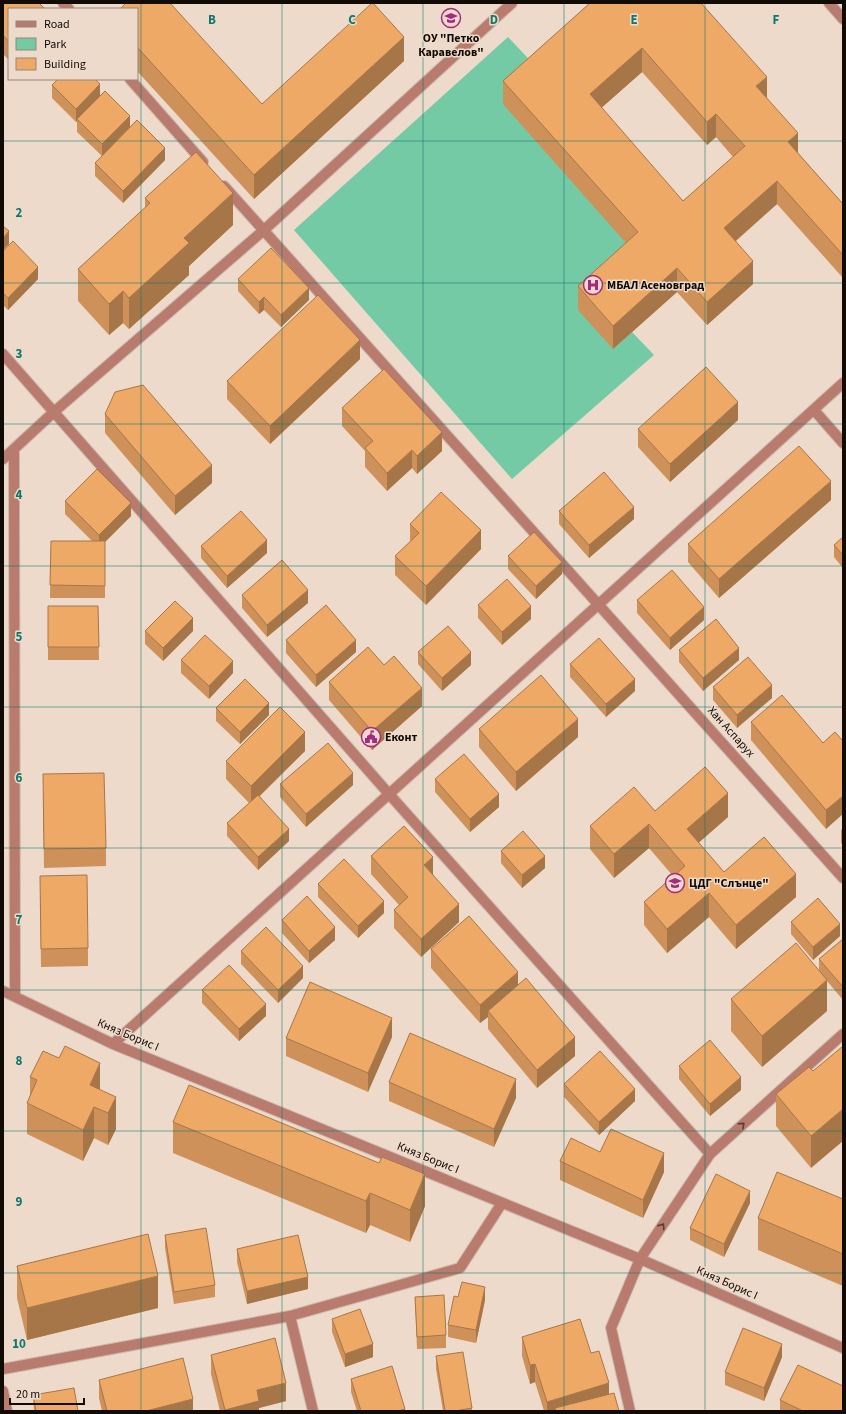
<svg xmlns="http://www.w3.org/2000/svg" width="846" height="1414" font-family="'Source Sans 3',sans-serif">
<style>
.green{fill:#74caa4}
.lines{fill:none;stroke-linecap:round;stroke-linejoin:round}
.minor-casing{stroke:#cbb9ab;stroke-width:12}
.minor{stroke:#b87b6d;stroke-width:10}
.wall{fill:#ce9159;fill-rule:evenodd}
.shaded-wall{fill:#a77648}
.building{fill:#efa967;stroke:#a77648;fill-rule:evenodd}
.oneway{stroke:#5c3d34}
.grid{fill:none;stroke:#0f766e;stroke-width:1;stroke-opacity:0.55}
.labels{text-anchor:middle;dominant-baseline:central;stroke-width:3;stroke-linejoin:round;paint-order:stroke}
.poi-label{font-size:12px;font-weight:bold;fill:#110b06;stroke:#eedaca;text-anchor:start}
.street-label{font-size:12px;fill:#110b06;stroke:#eedaca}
.grid-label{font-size:13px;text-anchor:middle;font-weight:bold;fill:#0f766e;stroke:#eedaca;stroke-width:3;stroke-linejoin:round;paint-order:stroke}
</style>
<rect width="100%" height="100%" fill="#eedaca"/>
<path class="green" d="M508 37 540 71 638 256 613 349 632 332 654 355 512 479 294 230Z"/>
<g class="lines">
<g class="minor-casing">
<path id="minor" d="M63 3 69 9
M829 3 843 19
M130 79 203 162
M224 186 843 878
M3 354 389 794 710 1154
M814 410 843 443
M14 449 15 996
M3 459 55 411 264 230 512 3
M3 991 113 1044 640 1259 843 1348
M113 1044 843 383
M290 1316 313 1411
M3 1369 290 1316 460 1268 502 1203
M3 1391 7 1411
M630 1411 611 1328 640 1259 710 1154 843 1034"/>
</g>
<use href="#minor" class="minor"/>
</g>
<path class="wall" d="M3 3 9 9V60L3 54Z
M590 3 767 98 798 153 843 204V278L777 204 736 241 753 284 707 325 677 292 613 349 578 310V286L626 243 503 104V81ZM642 72 707 145 716 137 733 157 683 201 601 108Z
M137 9 262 104 404 61 254 199 137 71Z
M52 85 130 127 165 160 123 203 95 176V163L102 156 77 132V121L76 122 52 98Z
M145 198 233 225 189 266V275L129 329 123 323 109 335 78 301V269L145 208Z
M3 251 38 279 8 310 3 305Z
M238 279 309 300 281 327 264 310 259 314 238 291Z
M360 359 270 444 227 399V381Z
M342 408 442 451 417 474 412 468 387 491 365 467V451L342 426Z
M105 414 212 483 175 515 105 433Z
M738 420 670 482 638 447V429Z
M831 500 719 598 688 562V544Z
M65 501 131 516 105 542V598H50L51 541H92L65 514Z
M559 511 634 519 589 558 559 524Z
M410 524 481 549 426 605 395 575V556L410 542Z
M843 537V568L834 557V545Z
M201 546 267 553 227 588 201 558Z
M508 556 562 574 536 599 508 569Z
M242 595 308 603 267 637 242 608Z
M637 600 704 620 670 650 637 613Z
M478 605 531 619 502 645 478 618Z
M48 606H98L99 660H48Z
M145 631H193L163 661 145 644Z
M286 640 356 652 316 687 286 653Z
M679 650 739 660 703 691 679 662Z
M418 652 471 665 442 691 418 664Z
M181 660 233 673 209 699 181 673Z
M570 664 635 691 606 717 570 677Z
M384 665 422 706 372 750 329 700V682Z
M713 687 772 698 737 728 713 700Z
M216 708 269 715 240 744 216 721Z
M751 722 823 743 835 732 826 829 751 740Z
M479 729 578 737 516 791 479 747Z
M305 751 260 796 289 841 258 870 227 836V823L249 803 226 779V761Z
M435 779 499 807 470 832 435 792Z
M280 784 353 785 306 827 280 797Z
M43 793 106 848V866L44 868Z
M728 817 698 843 724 872 796 897 736 949 709 917 667 953 644 925V902L673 876 649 848 614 878 590 849V826Z
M843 828V845L841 843V830Z
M501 851 545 868 522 888 501 863Z
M371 856 433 874 459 922 421 957 394 928V910L399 905 371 874Z
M318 884 384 913 358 938 318 897Z
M40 895 88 948V966L41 967Z
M282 920 335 940 309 963 282 933Z
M791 922 840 936 813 960 791 934Z
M843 939V1000L827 981V1011L762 1067 731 1031V999L819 970V959Z
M431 949 518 985 575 1056 537 1088 488 1029V1017L480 1023 431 968Z
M241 951 303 978 278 1003 241 964Z
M202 990 266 1016 239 1041 202 1003Z
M392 1037 368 1092 286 1056V1038Z
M679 1066 741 1090 710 1116 679 1079Z
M813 1071 811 1168 776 1126V1094Z
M30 1077 100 1090 116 1129 108 1145 94 1138 83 1161 27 1134V1103L30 1096Z
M389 1082 516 1098 494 1147 389 1101Z
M564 1084 635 1101 599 1135 564 1097Z
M173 1122 425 1206 410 1242 370 1225 366 1233 173 1153Z
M600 1152 664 1172 643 1218 560 1180V1161Z
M843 1199V1286L758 1250V1218Z
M750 1203 724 1257 690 1240V1228Z
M165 1235 215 1285V1297L174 1304 165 1248Z
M237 1249 308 1289 247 1304 237 1262Z
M17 1266 158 1308 27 1340 17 1298Z
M415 1297 446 1335V1348L417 1349Z
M458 1297 485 1300 476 1343 448 1337V1325Z
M332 1319 373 1357 345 1367 332 1332Z
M522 1337 591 1353 609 1394 619 1411H544L535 1382 530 1384 522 1356Z
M211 1355 286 1401 259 1408V1411H220L211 1374Z
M436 1356 472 1408V1411H443L436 1369Z
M782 1357 764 1401 725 1385V1372Z
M351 1379 405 1411H357L351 1392Z
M99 1380 193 1411H102L99 1398Z
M33 1395 78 1411H34Z
M780 1400 843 1411H780Z"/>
<path class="shaded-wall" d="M404 37V61L254 199V175Z
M642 48V72L590 118V94Z
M767 77V100L756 86Z
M100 84V97L77 119V121L76 122V109Z
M716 114V137L707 145V122Z
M130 116V129L102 157V144Z
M798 133V156L788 142Z
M165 148V160L123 203V191Z
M777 181V204L724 251V228Z
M233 193V225L189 266V275L129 329V298L184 238Z
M9 231V244L3 250V238Z
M753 261V284L707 325V302Z
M38 267V279L8 310V298Z
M677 268V292L613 349V326Z
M309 288V300L281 327V315Z
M123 291V323L109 335V304Z
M264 297V310L259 314V302Z
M360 340V359L270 444V426Z
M738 402V420L670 482V464Z
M442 432V451L417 474V456Z
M412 450V468L387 491V473Z
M212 465V483L175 515V496Z
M831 481V500L719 598V579Z
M131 503V516L105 542V598V542L99 548V535Z
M634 507V519L589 558V545Z
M481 530V549L426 605V586Z
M267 540V553L227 588V576Z
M562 562V574L536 599V586Z
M308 590V603L267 637V625Z
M531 606V619L502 645V632Z
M704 607V620L670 650V638Z
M193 618V631L163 661V648Z
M356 640V652L316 687V675Z
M739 648V660L703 691V678Z
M471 652V665L442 691V678Z
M233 661V673L209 699V686Z
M635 679V691L606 717V704Z
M772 685V698L737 728V715Z
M422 688V706L372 750V731Z
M269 703V715L240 744V732Z
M578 719V737L516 791V772Z
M305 732V751L251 804V786Z
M353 773V785L306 827V814Z
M728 793V817L687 853V829Z
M499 794V807L470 832V819Z
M843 796V814L826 829V810Z
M649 824V848L614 878V854Z
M289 829V841L258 870V857Z
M545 856V868L522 888V875Z
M433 857V875L424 865Z
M796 874V897L736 949V925Z
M709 893V917L667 953V929Z
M384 901V913L358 938V926Z
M459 904V922L421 957V939Z
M840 924V936L813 960V947Z
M335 927V940L309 963V951Z
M303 966V978L278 1003V990Z
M518 972V990L488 1011V1017L480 1023V1005Z
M827 980V1011L762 1067V1036Z
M266 1004V1016L239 1041V1029Z
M392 1018V1037L368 1092V1073Z
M575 1037V1056L537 1088V1070Z
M100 1063V1095L94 1107V1138L83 1161V1130L90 1085Z
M741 1077V1090L710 1116V1104Z
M516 1079V1098L494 1147V1129Z
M635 1089V1101L599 1135V1122Z
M116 1097V1129L108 1145V1113Z
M843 1109V1141L811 1168V1136Z
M664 1153V1172L643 1218V1200Z
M425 1174V1206L410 1242V1210Z
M750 1191V1203L724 1257V1244Z
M370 1193V1225L366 1233V1201Z
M158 1276V1308L27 1340V1308Z
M308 1277V1289L247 1304V1291Z
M485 1287V1300L476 1343V1330Z
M373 1344V1357L345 1367V1354Z
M782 1344V1357L764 1401V1388Z
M535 1364V1382L530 1384V1365Z
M286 1383V1401L259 1408V1411H225V1410L257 1390Z
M609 1383V1402L555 1408V1411H547V1402Z
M193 1399V1411H146Z
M405 1409V1411H398Z"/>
<path class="building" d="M3 3H39L45 9H9V42L3 35Z
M126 3H170L262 104 372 3H373L404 37 254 175 137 47V9H120Z
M590 3H701L767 77 756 86 798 133 788 142 843 204V255L777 181 724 228 753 261 707 302 677 268 613 326 578 286 638 232 503 81ZM642 48 707 122 716 114 745 146 683 201 590 94Z
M58 79H95L100 84 76 109 52 85Z
M105 91 130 116 102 144 77 119Z
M137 120 165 148 123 191 95 163Z
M196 152 233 193 184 238 189 243 129 298 123 291 109 304 78 269 150 203 145 198Z
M3 226 9 231 3 238Z
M13 241 38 267 8 298 3 293V251Z
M271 248 309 288 281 315 264 297 259 302 238 279Z
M318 295 360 340 270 426 227 381Z
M706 367 738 402 670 464 638 429Z
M384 369 442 432 417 456 412 450 387 473 365 448 373 441 342 408Z
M143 385 212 465 175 496 105 414 115 392Z
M799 446 831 481 719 579 688 544Z
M97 469 131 503 99 535 65 501Z
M604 472 634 507 589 545 559 511Z
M441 492 481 530 426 586 395 556 419 533 410 524Z
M241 511 267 540 227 576 201 546Z
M534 532 562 562 536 586 508 556Z
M843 537V555L834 545Z
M51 541H105V586L50 585Z
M282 560 308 590 267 625 242 595Z
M672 570 704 607 670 638 637 600Z
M507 579 531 606 502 632 478 605Z
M175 601 193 618 163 648 145 631Z
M326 605 356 640 316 675 286 640Z
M48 606H98L99 647H48Z
M716 619 739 648 703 678 679 650Z
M448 626 471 652 442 678 418 652Z
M205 635 233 661 209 686 181 660Z
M599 638 635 679 606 704 570 664Z
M368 647 384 665 394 656 422 688 372 731 329 682Z
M748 657 772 685 737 715 713 687Z
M541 675 578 719 516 772 479 729Z
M245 679 269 703 240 732 216 708Z
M782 695 823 743 835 732 843 741V796L826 810 751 722Z
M280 707 305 732 251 786 226 761Z
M328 743 353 773 306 814 280 784Z
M464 754 499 794 470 819 435 779Z
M705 767 728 793 687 829 724 872 764 837 796 874 736 925 709 893 667 929 644 902 685 866 649 824 614 854 590 826 634 787 655 811Z
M104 773 106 848 44 849 43 774Z
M258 795 289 829 258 857 227 823Z
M404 826 433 857 424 865 459 904 421 939 394 910 408 897 371 856Z
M523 831 545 856 522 875 501 851Z
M344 859 384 901 358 926 318 884Z
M87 875 88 948 41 949 40 876Z
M307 896 335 927 309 951 282 920Z
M818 898 840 924 813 947 791 922Z
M469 916 518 972 480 1005 431 949Z
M266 927 303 966 278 990 241 951Z
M843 939V987L819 959Z
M796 943 827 980 762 1036 731 999Z
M229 965 266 1004 239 1029 202 990Z
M526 978 575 1037 537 1070 488 1011Z
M310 982 392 1018 368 1073 286 1038Z
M410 1033 516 1079 494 1129 389 1082Z
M710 1040 741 1077 710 1104 679 1066Z
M65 1046 100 1063 90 1085 116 1097 108 1113 94 1107 83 1130 27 1103 37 1080 30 1077 43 1051 59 1058Z
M843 1046V1109L811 1136 776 1094 809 1067 813 1071Z
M600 1051 635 1089 599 1122 564 1084Z
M189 1085 379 1163 382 1157 425 1174 410 1210 370 1193 366 1201 173 1122Z
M611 1129 664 1153 643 1200 560 1161 571 1138 600 1152Z
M777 1172 843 1199V1254L758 1218Z
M716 1174 750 1191 724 1244 690 1228Z
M206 1228 215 1285 174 1292 165 1235Z
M148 1234 158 1276 27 1308 17 1266Z
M298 1235 308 1277 247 1291 237 1249Z
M462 1282 485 1287 476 1330 448 1325 454 1296 458 1297Z
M444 1295 446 1335 417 1337 415 1297Z
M360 1309 373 1344 345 1354 332 1319Z
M580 1319 591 1353 599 1351 609 1383 547 1402 535 1364 530 1365 522 1337Z
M743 1328 782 1344 764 1388 725 1372Z
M275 1338 286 1383 257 1390 259 1401 225 1410 211 1355Z
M463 1352 472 1408 455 1411H445L436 1356Z
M183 1358 193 1399 146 1411H107L99 1380Z
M798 1365 843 1386V1411H803L780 1400Z
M392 1366 405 1409 398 1411H361L351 1379Z
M74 1388 78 1411H36L33 1395Z
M614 1393 619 1411H556L555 1408Z"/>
<defs><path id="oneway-chevron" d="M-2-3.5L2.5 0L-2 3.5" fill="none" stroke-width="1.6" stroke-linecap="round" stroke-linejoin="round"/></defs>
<g class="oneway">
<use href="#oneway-chevron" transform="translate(742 1125) rotate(-42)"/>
<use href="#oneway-chevron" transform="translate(662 1226) rotate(-57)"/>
</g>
<path class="grid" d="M141 3V1411M282 3V1411M423 3V1411M564 3V1411M705 3V1411M3 141H843M3 283H843M3 424H843M3 566H843M3 707H843M3 848H843M3 990H843M3 1131H843M3 1273H843"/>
<defs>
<g id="school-ring" transform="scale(1)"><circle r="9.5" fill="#eedaca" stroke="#a42b81" stroke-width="1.5"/><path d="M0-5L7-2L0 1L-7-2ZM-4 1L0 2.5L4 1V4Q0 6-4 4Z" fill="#a42b81"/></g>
<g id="hospital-ring" transform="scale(1)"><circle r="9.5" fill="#eedaca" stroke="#a42b81" stroke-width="1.5"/><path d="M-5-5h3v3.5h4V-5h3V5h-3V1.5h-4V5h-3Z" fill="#a42b81"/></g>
<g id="civic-ring" transform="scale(1)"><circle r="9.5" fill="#eedaca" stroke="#a42b81" stroke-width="1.5"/><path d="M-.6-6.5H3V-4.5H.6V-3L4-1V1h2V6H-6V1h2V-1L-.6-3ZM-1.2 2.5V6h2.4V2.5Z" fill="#a42b81"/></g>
</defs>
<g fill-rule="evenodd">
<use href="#school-ring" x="451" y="18"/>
<use href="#hospital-ring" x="593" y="285"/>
<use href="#civic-ring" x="371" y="737"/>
<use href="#school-ring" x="675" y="883"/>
</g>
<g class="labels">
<g class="poi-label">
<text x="451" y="38" text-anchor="middle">ОУ "Петко<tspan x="451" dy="14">Каравелов"</tspan></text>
<text x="607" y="285">МБАЛ Асеновград</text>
<text x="385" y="737">Еконт</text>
<text x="689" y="883">ЦДГ "Слънце"</text>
</g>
<g class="street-label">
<text transform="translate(731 732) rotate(48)">Хан Аспарух</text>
<text transform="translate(128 1035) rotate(23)">Княз Борис I</text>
<text transform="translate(428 1158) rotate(22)">Княз Борис I</text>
<text transform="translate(727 1283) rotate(24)">Княз Борис I</text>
</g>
</g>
<g class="grid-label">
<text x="212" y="24">B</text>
<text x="352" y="24">C</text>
<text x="494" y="24">D</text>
<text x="634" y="24">E</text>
<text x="776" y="24">F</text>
<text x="19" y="217">2</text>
<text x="19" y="358">3</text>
<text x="19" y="499">4</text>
<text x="19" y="641">5</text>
<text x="19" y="782">6</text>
<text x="19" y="924">7</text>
<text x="19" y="1065">8</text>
<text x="19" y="1206">9</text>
<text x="19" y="1348">10</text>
</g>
<rect width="846" height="1414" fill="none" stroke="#110b06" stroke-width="8"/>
<rect x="8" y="8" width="130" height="72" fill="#eedaca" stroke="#96877c"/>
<rect x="16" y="21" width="20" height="6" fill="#b87b6d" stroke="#96877c"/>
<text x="44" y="28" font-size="12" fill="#110b06">Road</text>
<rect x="16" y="38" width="20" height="12" fill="#74caa4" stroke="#96877c"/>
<text x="44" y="48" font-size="12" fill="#110b06">Park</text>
<rect x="16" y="58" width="20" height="12" fill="#efa967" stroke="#96877c"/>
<text x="44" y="68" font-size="12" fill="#110b06">Building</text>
<path d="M10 1398v6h74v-6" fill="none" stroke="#110b06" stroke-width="2"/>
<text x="16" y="1398" font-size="12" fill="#110b06" stroke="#eedaca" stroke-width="3" paint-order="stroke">20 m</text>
</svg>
